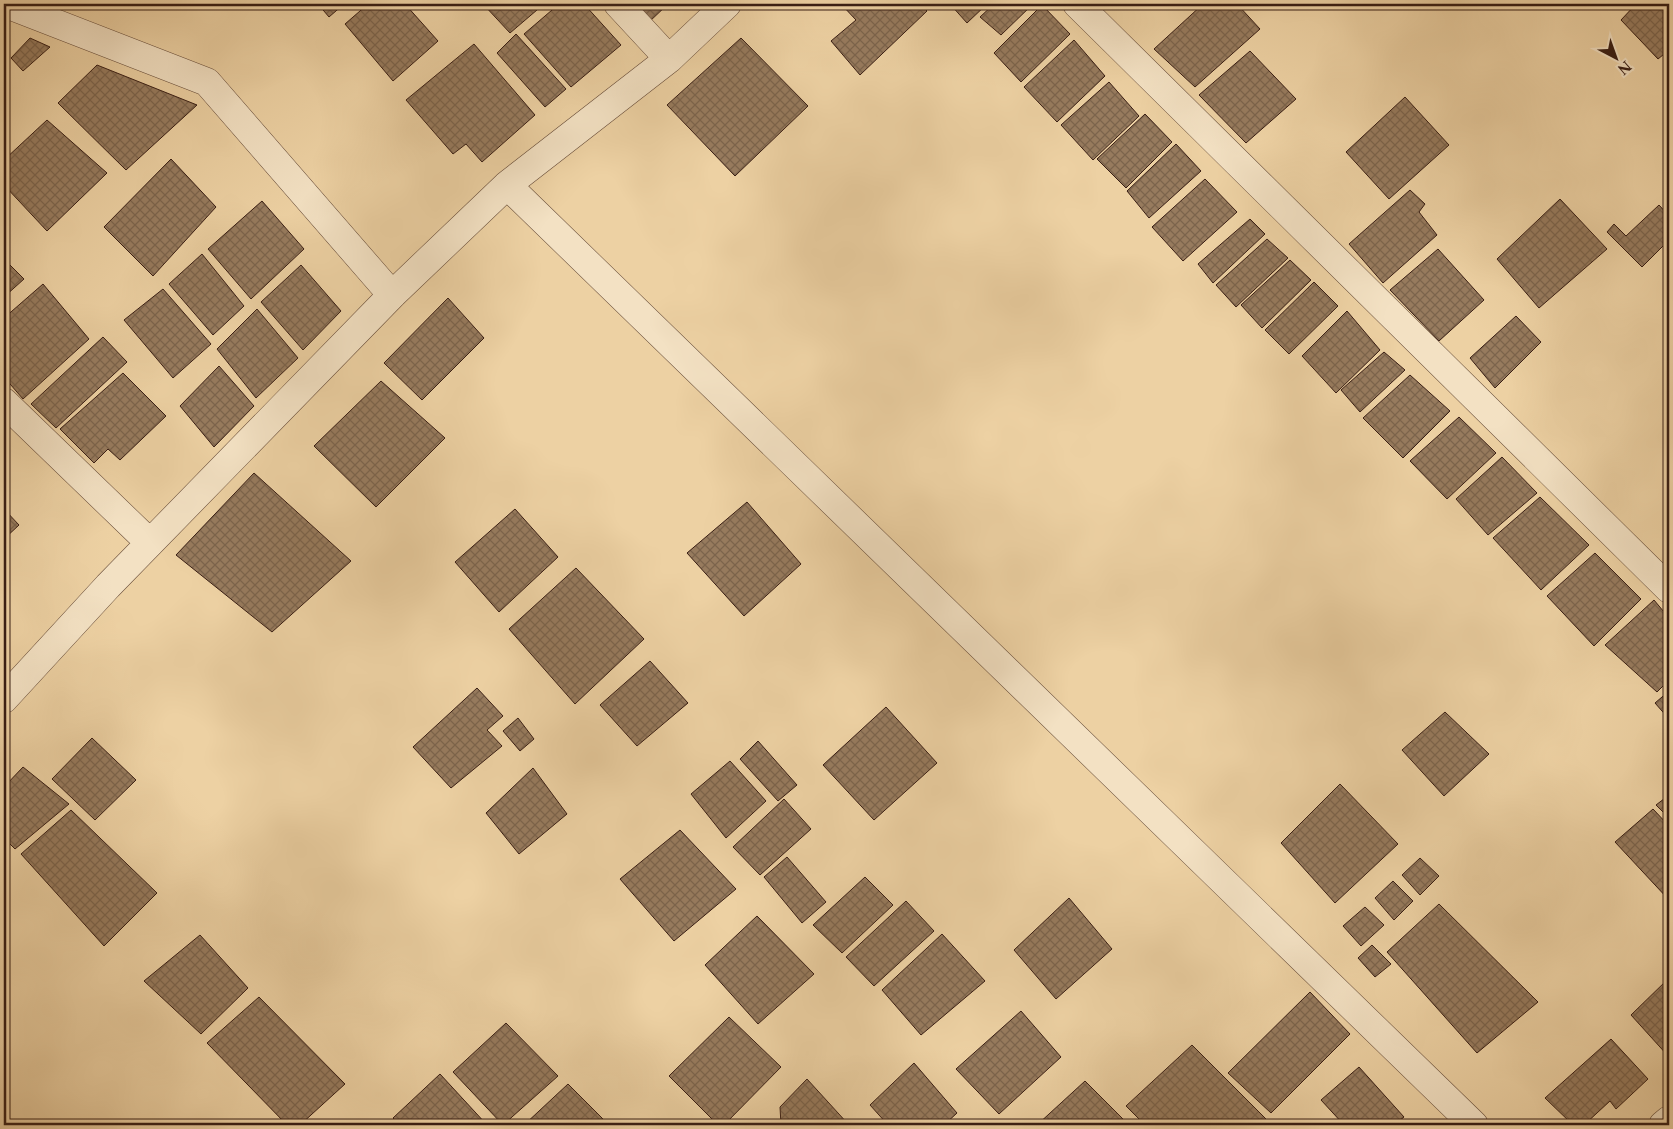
<svg xmlns="http://www.w3.org/2000/svg" width="1673" height="1129" font-family="'Libre Caslon Text',serif">
<style>
.building{fill:url(#building-cross-hatch);stroke:#391e14}
.lines{fill:none;stroke-linecap:round;stroke-linejoin:round}
.minor-casing{stroke:#664b38;stroke-width:29}
.minor{stroke:#f3e1c3;stroke-width:28}
</style>
<defs>
<pattern id="building-cross-hatch" width="8" height="8" patternUnits="userSpaceOnUse" patternTransform="scale(1.25)"><rect width="8" height="8" fill="#977b5e"/><path d="M0 0l8 8M0 8l8-8" fill="none" stroke="#7c644c"/></pattern>
</defs>
<rect width="100%" height="100%" fill="#edd1a3"/>
<filter id="stains"><feTurbulence type="fractalNoise" baseFrequency=".004" numOctaves="4"/><feColorMatrix values="0 0 0 0 .2 0 0 0 0 .09 0 0 0 0 .02 0 0 0 .5 -.17"/></filter>
<radialGradient id="worn" r=".72"><stop offset=".6" stop-color="#630" stop-opacity="0"/><stop offset="1" stop-color="#630" stop-opacity=".3"/></radialGradient>
<path class="building" d="M318 4H344L329 17Z
M368 4H405L438 41 393 81 345 24Z
M483 4H544L510 33Z
M559 4H584L621 45 571 87 524 34Z
M631 4H668L648 23Z
M841 4H920L927 11 860 75 831 41 856 20Z
M950 4H987L967 23Z
M994 4H1033L1001 35 980 17Z
M1203 4H1237L1260 29 1195 87 1154 49Z
M1636 4H1669V50L1658 59 1621 20Z
M1042 5 1070 34 1021 82 994 53Z
M516 34 566 89 545 107 497 53Z
M30 38 50 47 23 71 11 58Z
M741 38 808 106 735 176 667 105Z
M1074 40 1105 76 1057 122 1024 87Z
M474 44 535 115 482 162 466 144 453 154 406 100Z
M1250 51 1296 99 1246 143 1199 95Z
M97 65 197 105 126 170 58 103Z
M1109 82 1139 116 1093 160 1061 125Z
M1405 97 1449 145 1389 199 1346 152Z
M1145 114 1172 142 1126 188 1097 159Z
M47 120 107 173 47 231 4 185V160Z
M1176 144 1201 171 1149 218 1127 191Z
M171 159 216 207 153 276 104 227Z
M1205 179 1237 212 1183 261 1152 227Z
M1410 190 1425 204 1419 212 1437 235 1383 283 1349 244Z
M1560 199 1607 249 1539 308 1497 259Z
M262 201 304 249 251 299 208 249Z
M1659 205 1669 216V240L1642 267 1607 232 1614 224 1626 236Z
M1250 219 1265 234 1213 283 1198 264Z
M1267 239 1288 258 1236 307 1216 285Z
M1438 249 1484 300 1439 341 1390 290Z
M202 254 244 306 213 335 169 284Z
M4 259 24 279 4 297Z
M1290 260 1311 280 1262 328 1241 305Z
M301 265 341 311 303 350 261 302Z
M1314 282 1338 306 1289 354 1265 330Z
M43 284 89 339 23 399 4 377V318Z
M163 289 211 344 173 378 124 320Z
M448 298 484 338 422 400 384 363Z
M257 309 298 358 256 398 217 349Z
M1347 311 1380 350 1336 393 1302 356Z
M1516 316 1541 342 1495 388 1470 358Z
M103 337 127 362 56 428 31 404Z
M1384 352 1405 370 1360 412 1341 390Z
M219 366 254 406 214 447 180 406Z
M123 373 166 416 120 460 108 449 94 463 60 429Z
M1410 375 1450 411 1403 458 1363 418Z
M381 381 445 438 376 507 314 446Z
M1459 417 1496 453 1447 499 1410 461Z
M1502 457 1537 493 1488 535 1456 499Z
M254 473 351 561 272 632 176 555Z
M1540 497 1589 545 1541 590 1493 538Z
M747 502 801 564 744 616 687 553Z
M4 509 19 525 4 539Z
M515 509 558 557 499 612 455 562Z
M1595 553 1641 599 1594 646 1547 596Z
M576 568 644 639 575 704 509 629Z
M1654 600 1669 618V680L1657 692 1605 645Z
M650 661 688 703 637 746 600 705Z
M477 688 503 716 487 730 502 746 451 788 413 747Z
M1669 691V719L1655 703Z
M886 707 937 763 874 820 823 765Z
M1445 712 1489 754 1444 796 1402 750Z
M518 718 534 739 520 751 503 731Z
M92 738 136 780 95 820 52 779Z
M758 741 797 785 778 801 740 759Z
M730 761 766 801 726 838 691 794Z
M23 767 69 804 15 849 4 838V787Z
M533 768 567 814 519 854 486 813Z
M1340 784 1398 844 1335 903 1281 843Z
M1669 795V818L1656 805Z
M784 799 811 829 760 875 733 847Z
M1653 809 1669 826V900L1615 842Z
M71 810 157 893 104 946 21 854Z
M680 830 736 889 674 941 620 879Z
M787 857 826 902 802 923 764 877Z
M1420 858 1439 876 1420 895 1402 875Z
M865 877 893 905 842 953 813 925Z
M1393 881 1413 901 1394 920 1375 898Z
M1069 898 1112 949 1056 999 1014 950Z
M906 901 934 931 874 986 846 957Z
M1439 904 1538 1002 1477 1053 1387 952Z
M1365 907 1384 925 1361 946 1343 926Z
M757 916 814 974 758 1024 705 965Z
M942 934 985 981 921 1035 882 990Z
M200 935 248 988 201 1034 144 981Z
M1372 945 1391 964 1375 977 1358 958Z
M1669 978V1057L1631 1015Z
M1310 992 1350 1034 1271 1113 1228 1073Z
M259 997 345 1084 300 1125H287L207 1043Z
M1021 1011 1061 1057 999 1114 956 1069Z
M729 1017 781 1067 724 1125H718L669 1076Z
M506 1023 558 1076 503 1125 453 1072Z
M1611 1039 1648 1079 1616 1109 1610 1101 1584 1125H1573L1545 1098Z
M1192 1045 1268 1121 1264 1125H1145L1126 1106Z
M914 1063 957 1113 944 1125H888L870 1105Z
M1359 1067 1404 1117 1394 1125H1344L1321 1100Z
M440 1074 487 1125H400L393 1118Z
M807 1079 849 1125H781L780 1107Z
M1085 1081 1129 1125H1037Z
M568 1084 609 1125H524Z"/>
<g class="lines">
<g class="minor-casing">
<path id="minor" d="M6 4 207 82 392 295
M618 4 669 59
M1077 4 1669 589
M507 185 1474 1125
M4 402 150 543
M4 699 108 586 392 295 507 185 669 59 727 4
M1663 1125 1669 1120"/>
</g>
<use href="#minor" class="minor"/>
</g>
<rect width="1673" height="1129" fill="none" stroke="#edd1a3" stroke-width="20"/>
<rect x="5" y="5" width="1663" height="1119" fill="none" stroke="#391e14" stroke-width="2.5"/>
<rect x="10" y="10" width="1653" height="1109" fill="none" stroke="#391e14"/>
<g transform="translate(1616 58) rotate(139)" stroke="#f3e1c3" stroke-width="4" paint-order="stroke">
<path d="M0-4L9 19L0 12L-9 19Z" fill="#391e14"/>
<text y="-8" font-size="14" font-weight="bold" text-anchor="middle" fill="#391e14">N</text>
</g>
<rect width="100%" height="100%" filter="url(#stains)"/>
<rect width="100%" height="100%" fill="url(#worn)"/>
</svg>
